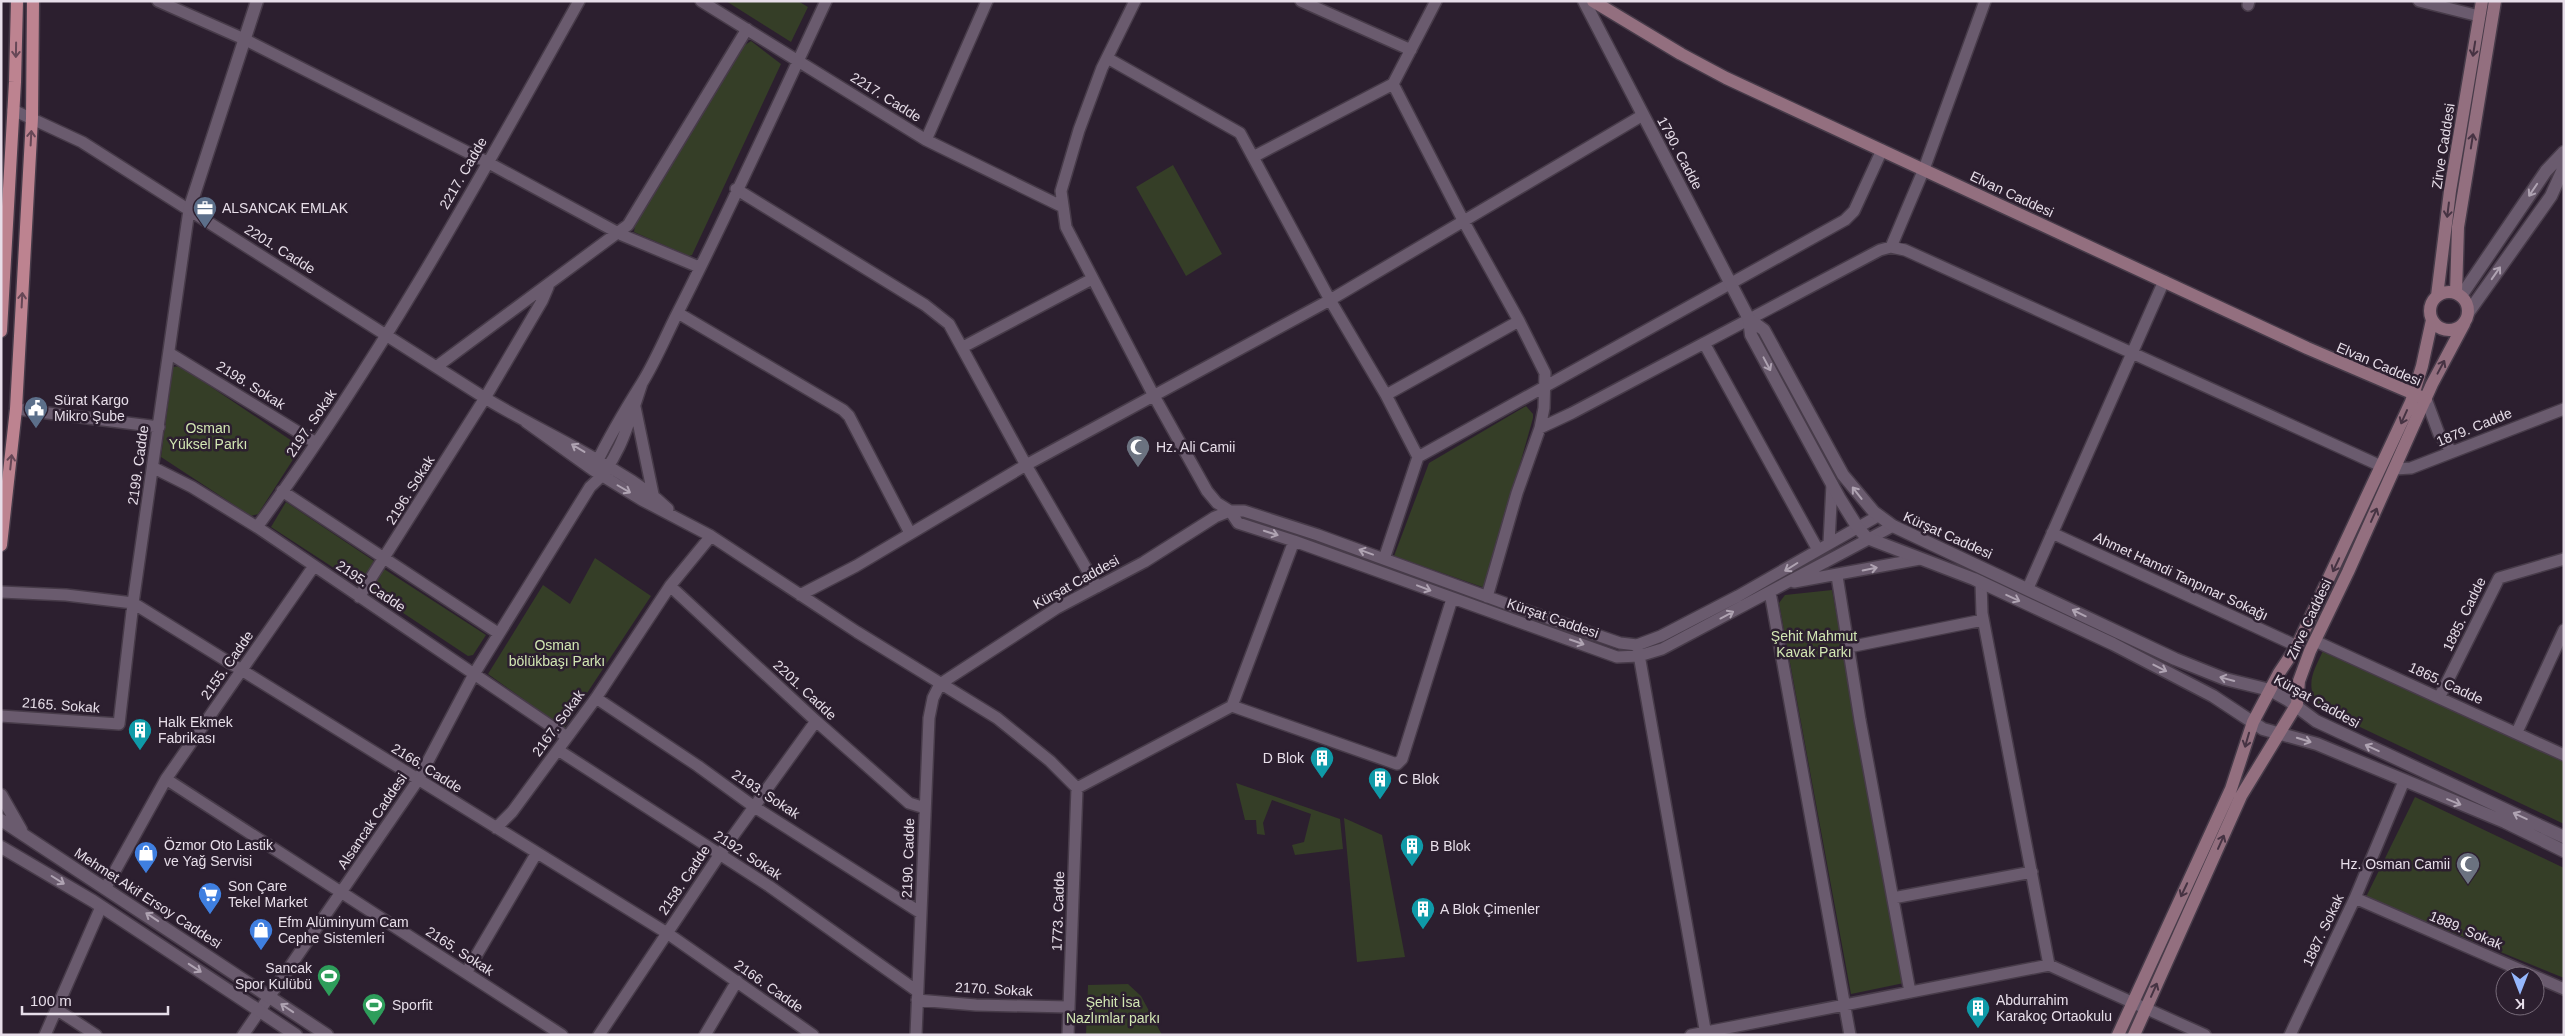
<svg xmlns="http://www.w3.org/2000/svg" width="2565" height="1036" font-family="Arial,sans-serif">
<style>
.green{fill:#353e27}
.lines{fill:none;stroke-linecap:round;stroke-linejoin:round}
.minor-casing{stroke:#473b49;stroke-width:14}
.tertiary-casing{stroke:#473b49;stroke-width:15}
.secondary-casing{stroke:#473b49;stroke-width:15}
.primary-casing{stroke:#473b49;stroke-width:15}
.minor{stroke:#6a5b6e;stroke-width:11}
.tertiary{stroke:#6a5b6e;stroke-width:12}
.secondary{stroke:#936f7f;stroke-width:12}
.primary{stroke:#bd8390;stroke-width:12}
.oneway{stroke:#463343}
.oneway2{stroke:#664756}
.oneway3{stroke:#afa3b2}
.labels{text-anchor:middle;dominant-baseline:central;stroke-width:5;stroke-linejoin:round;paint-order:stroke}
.street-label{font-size:14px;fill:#e7dee9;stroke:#2c1f2f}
.poi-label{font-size:14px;fill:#e7dee9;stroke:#2c1f2f;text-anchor:start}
.park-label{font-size:14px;fill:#d2e7b3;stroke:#2c1f2f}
</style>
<rect width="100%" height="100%" fill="#2c1f2f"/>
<path class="green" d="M726 1H798L808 7 791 42Z
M751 41 781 64 692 255 689 256 634 232 635 225 745 45Z
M1173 165 1222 254 1186 276 1136 187Z
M180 366 301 447 258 514 251 516 161 457 173 367Z
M1526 406 1533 414V418L1485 588 1394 556 1429 463Z
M286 502 374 561 360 585 271 527Z
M595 558 651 596 564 728 488 674 543 585 570 604Z
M384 569 486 635 473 655 468 656 370 591Z
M1832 590 1904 983 1851 994 1779 603 1785 595Z
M2324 649 2564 762V824L2320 708C2304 685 2313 672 2324 649Z
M1236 783 1340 819 1343 849 1295 855 1292 845 1304 842 1311 814 1272 800 1263 823 1265 835 1257 834 1256 820H1245Z
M2415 797 2564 868V978L2366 897Z
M1344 818 1382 835 1405 957 1357 962Z
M1128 984 1141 996 1162 1035H1086L1088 985Z"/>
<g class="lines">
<g class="minor-casing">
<path id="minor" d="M158 1 244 39 487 162 622 235 699 267
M701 1 926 140 1063 207
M1135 1 1102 68 1079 130 1061 191 1066 227 1154 396 1207 491 1217 503 1230 511 1238 523 1294 541 1617 657 1639 656 1662 649 1893 526
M1301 1 1411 50
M1436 1 1393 84 1464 222 1519 321 1545 373 1544 408 1540 428 1517 493 1487 597
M2419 1 2479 16
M2248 5 2249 1
M1109 59 1240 133 1330 300 1386 395 1418 457 1384 559
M13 110 82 142 485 398C528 424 573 444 616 471 635 482 652 493 668 509
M926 140 987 1
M1253 157 1393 84
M736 189 925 305 949 324 1026 465 1097 587
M1891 247 1924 169 1985 1
M678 313 843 410 849 416 910 533
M1704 343 1818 550
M963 347 1092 279
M169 353 316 443
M436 367 628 225 747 29
M1386 395 1519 321
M2426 399 2439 434 2452 452
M635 407 653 494
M16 409 159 427
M526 422 593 470 642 500 711 536 857 632 997 718 1050 761 1077 788 1232 706 1294 541
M1540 428 1572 413 1880 250 1891 247 1905 250 2381 466
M1418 457 1845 220 1854 211 1882 150
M595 466C609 437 625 410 642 383 655 362 665 338 676 316 729 212 777 106 826 1
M154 468 192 487 257 527 567 737
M2395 469 2411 468 2564 409
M282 491 498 633
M257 527C379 362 479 180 579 1
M2052 533 2297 646
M1829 543 1832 484
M1837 576 1860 720 1910 992
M1794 582 1920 559
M1981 582 1982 613 2049 965
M670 586 816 721 909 803 925 808
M2028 588 2164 281
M1 592 66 595 133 603 667 933 813 1035
M1770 592 1850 1035
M800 595 856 566 1026 465 1330 300 1643 115
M359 597 485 398 542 301 548 287
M2315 641 2564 755
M1849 647 1983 620
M1638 649 1706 1035
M940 684 1057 608 1144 562 1215 517 1230 511H1244L1318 535 1510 605 1620 643 1637 645 1661 636 1738 596 1878 516
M2440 696 2499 578 2564 559
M596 698 698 766 753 806 921 913
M1232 706 1397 764 1402 759 1452 599
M1 716 119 724 133 603 189 210
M2517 732 2564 630
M558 750 769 886 917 991
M166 779 562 1035
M496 828 512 812 596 698 670 586 711 536
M106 887 166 779 314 566
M1893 898 2032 872
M2355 898 2564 989
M466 973 536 854
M917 1000 976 1005 1069 1007
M56 1009 96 1035
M45 1035 101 907
M243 1035 418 780 474 674 590 487C619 463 630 419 642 383
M599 1035 720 854 816 721
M705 1035 737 981
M916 1035 929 718 933 698 940 684
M1068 1035 1077 788
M1691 1035 2049 965 2205 1035
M2290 1035 2355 898 2404 781"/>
</g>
<g class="tertiary-casing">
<path id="tertiary" d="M1584 1 1749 319 1751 335 1840 499 1858 528 1867 538 1974 579 2113 644 2213 696 2263 729 2317 744 2505 822 2564 851
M189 210 257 1
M2461 296 2546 171 2564 152
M2468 313 2551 196 2564 167
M1749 319 1764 330 1843 475 1874 512 1893 526 2175 659 2225 679 2270 690 2288 700 2316 721 2564 837
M1 795 21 830
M1 820 327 1035
M1 847 93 901 296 1035"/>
</g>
<g class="secondary-casing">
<path id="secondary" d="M1593 1 1681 54 1726 78 2307 348 2426 399
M2430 311a19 19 0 1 1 38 0a19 19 0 1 1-38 0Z
M2456 293 2458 227 2495 1
M2437 296 2450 191 2482 1
M2118 1035 2231 789 2253 722 2279 673 2297 646 2411 402 2422 366 2432 320
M2134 1035 2241 796 2297 704 2299 681 2310 651 2348 572 2432 384 2464 324"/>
</g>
<g class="primary-casing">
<path id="primary" d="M1 331 15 82 17 1
M1 545 16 409 32 118 33 1"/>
</g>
<use href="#minor" class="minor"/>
<use href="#tertiary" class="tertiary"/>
<use href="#secondary" class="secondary"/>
<use href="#primary" class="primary"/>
</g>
<defs><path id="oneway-shaft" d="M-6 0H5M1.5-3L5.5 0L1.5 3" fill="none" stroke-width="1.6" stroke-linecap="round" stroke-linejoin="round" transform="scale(1.25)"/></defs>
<g class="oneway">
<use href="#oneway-shaft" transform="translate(2474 49) rotate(99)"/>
<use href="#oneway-shaft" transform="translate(2472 141) rotate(-81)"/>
<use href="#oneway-shaft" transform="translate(2448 210) rotate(97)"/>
<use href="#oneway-shaft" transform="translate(2441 367) rotate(-62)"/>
<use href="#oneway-shaft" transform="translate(2404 417) rotate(114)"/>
<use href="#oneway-shaft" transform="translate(2374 515) rotate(-66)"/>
<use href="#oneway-shaft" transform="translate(2336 565) rotate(115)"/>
<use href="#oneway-shaft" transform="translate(2247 740) rotate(106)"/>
<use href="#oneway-shaft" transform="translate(2221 842) rotate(-66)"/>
<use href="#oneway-shaft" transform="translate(2184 890) rotate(115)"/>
<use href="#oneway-shaft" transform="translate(2154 990) rotate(-66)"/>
</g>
<g class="oneway2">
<use href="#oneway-shaft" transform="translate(16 50) rotate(91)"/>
<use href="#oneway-shaft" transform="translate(31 138) rotate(-87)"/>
<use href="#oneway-shaft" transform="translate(22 300) rotate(-87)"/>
<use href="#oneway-shaft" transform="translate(11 462) rotate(-84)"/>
</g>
<g class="oneway3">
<use href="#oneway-shaft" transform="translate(2533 190) rotate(124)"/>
<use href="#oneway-shaft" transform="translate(2496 273) rotate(-55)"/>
<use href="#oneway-shaft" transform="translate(1767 364) rotate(62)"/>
<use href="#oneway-shaft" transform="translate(578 448) rotate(-149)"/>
<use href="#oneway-shaft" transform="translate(624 489) rotate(30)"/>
<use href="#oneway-shaft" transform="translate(1857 493) rotate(-128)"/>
<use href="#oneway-shaft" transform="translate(1271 533) rotate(18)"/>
<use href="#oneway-shaft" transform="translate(1366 552) rotate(-160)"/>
<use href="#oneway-shaft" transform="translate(1791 567) rotate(148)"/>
<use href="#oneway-shaft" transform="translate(1870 569) rotate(-12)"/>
<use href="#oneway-shaft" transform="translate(1424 588) rotate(21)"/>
<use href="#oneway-shaft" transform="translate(2013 598) rotate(25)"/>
<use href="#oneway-shaft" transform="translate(2079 613) rotate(-154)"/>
<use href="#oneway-shaft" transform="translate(1727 615) rotate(-28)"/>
<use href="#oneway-shaft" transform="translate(1577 642) rotate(19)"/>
<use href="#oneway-shaft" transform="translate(2160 668) rotate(27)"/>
<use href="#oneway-shaft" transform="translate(2227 679) rotate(-165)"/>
<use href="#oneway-shaft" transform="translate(2304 740) rotate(17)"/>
<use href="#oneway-shaft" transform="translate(2372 748) rotate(-155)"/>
<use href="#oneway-shaft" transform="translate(2454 802) rotate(22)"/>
<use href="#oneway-shaft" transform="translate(2520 816) rotate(-155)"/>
<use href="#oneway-shaft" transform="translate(58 880) rotate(32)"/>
<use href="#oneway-shaft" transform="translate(152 917) rotate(-146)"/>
<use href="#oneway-shaft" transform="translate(195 968) rotate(33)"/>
<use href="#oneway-shaft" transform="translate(287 1008) rotate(-146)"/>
</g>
<defs>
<g id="office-pin" transform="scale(1.25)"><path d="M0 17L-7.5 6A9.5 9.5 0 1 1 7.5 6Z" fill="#5c6f8a" stroke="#2c1f2f"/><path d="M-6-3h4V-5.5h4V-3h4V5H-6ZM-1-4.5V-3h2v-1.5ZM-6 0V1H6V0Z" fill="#fff"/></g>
<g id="civic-pin" transform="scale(1.25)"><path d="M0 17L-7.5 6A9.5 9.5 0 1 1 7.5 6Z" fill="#5c6f8a" stroke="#2c1f2f"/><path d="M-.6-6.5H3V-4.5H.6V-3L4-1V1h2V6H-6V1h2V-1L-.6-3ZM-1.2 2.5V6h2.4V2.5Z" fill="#fff"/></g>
<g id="mosque-pin" transform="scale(1.25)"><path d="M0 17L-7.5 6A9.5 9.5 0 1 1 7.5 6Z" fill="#6b7280" stroke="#2c1f2f"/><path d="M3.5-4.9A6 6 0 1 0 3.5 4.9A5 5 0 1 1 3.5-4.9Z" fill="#fff"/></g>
<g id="building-pin" transform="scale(1.25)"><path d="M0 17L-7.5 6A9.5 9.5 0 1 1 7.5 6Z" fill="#0f9aa8" stroke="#2c1f2f"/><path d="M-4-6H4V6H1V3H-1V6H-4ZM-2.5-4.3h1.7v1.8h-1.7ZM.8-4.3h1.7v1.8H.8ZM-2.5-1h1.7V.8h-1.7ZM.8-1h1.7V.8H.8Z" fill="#fff"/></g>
<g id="shop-pin" transform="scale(1.25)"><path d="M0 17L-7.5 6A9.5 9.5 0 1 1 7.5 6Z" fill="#3f7fe0" stroke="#2c1f2f"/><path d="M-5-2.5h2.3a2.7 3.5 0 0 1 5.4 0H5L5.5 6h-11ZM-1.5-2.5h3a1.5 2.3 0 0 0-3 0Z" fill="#fff"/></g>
<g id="supermarket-pin" transform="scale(1.25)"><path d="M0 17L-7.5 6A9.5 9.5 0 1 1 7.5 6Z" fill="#3f7fe0" stroke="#2c1f2f"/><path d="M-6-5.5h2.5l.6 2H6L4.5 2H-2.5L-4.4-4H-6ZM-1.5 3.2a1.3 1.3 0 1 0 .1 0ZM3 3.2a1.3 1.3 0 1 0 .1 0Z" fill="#fff"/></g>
<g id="stadium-pin" transform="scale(1.25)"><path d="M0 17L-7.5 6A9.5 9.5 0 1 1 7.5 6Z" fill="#2e9e5b" stroke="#2c1f2f"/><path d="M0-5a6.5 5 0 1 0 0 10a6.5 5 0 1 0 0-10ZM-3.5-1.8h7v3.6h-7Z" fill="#fff"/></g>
</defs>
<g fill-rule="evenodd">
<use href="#office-pin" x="205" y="208"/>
<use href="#civic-pin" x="36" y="408"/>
<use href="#mosque-pin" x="1138" y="447"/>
<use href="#building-pin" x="140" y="730"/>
<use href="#building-pin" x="1322" y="758"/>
<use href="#building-pin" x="1380" y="779"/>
<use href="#building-pin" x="1412" y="846"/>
<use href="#shop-pin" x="146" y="853"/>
<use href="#mosque-pin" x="2468" y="864"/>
<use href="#supermarket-pin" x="210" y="894"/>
<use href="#building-pin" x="1423" y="909"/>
<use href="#shop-pin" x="261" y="930"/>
<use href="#stadium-pin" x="329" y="976"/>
<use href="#stadium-pin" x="374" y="1005"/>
<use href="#building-pin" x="1978" y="1008"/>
</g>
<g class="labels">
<g class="street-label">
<text transform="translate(886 97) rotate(32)">2217. Cadde</text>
<text transform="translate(2443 146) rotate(-81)">Zirve Caddesi</text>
<text transform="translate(1680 153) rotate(62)">1790. Cadde</text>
<text transform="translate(463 173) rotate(-60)">2217. Cadde</text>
<text transform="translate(2012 194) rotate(25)">Elvan Caddesi</text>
<text transform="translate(280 249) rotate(32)">2201. Cadde</text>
<text transform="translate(2379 364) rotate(23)">Elvan Caddesi</text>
<text transform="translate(251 385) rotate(32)">2198. Sokak</text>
<text transform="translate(311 423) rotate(-56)">2197. Sokak</text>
<text transform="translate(2474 427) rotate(-22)">1879. Cadde</text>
<text transform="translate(138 465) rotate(-82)">2199. Cadde</text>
<text transform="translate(410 490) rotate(-58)">2196. Sokak</text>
<text transform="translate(1948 535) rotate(24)">Kürşat Caddesi</text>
<text transform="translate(2181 576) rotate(25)">Ahmet Hamdi Tanpınar Sokağı</text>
<text transform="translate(1076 582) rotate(-29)">Kürşat Caddesi</text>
<text transform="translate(371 586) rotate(34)">2195. Cadde</text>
<text transform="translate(2464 614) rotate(-64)">1885. Cadde</text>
<text transform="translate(1553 618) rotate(19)">Kürşat Caddesi</text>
<text transform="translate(2309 619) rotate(-65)">Zirve Caddesi</text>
<text transform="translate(227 665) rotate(-55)">2155. Cadde</text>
<text transform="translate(2446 683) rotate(25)">1865. Cadde</text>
<text transform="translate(805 690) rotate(43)">2201. Cadde</text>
<text transform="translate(2317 701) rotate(29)">Kürşat Caddesi</text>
<text transform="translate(61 705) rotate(4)">2165. Sokak</text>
<text transform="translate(558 723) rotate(-54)">2167. Sokak</text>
<text transform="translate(427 768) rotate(32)">2166. Cadde</text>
<text transform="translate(766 794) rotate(33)">2193. Sokak</text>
<text transform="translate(372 821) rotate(-56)">Alsancak Caddesi</text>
<text transform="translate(748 855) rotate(33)">2192. Sokak</text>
<text transform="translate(908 858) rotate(-88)">2190. Cadde</text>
<text transform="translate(684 880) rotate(-56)">2158. Cadde</text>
<text transform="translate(148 898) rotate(33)">Mehmet Akif Ersoy Caddesi</text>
<text transform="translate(1058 911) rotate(-88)">1773. Cadde</text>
<text transform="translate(2323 930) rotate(-65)">1887. Sokak</text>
<text transform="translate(2466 930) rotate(23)">1889. Sokak</text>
<text transform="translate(460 951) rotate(33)">2165. Sokak</text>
<text transform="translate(769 986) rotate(35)">2166. Cadde</text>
<text transform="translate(994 989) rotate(3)">2170. Sokak</text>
</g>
<g class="poi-label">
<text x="222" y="208">ALSANCAK EMLAK</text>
<text x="54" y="400">Sürat Kargo<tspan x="54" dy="16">Mikro Şube</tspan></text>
<text x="1156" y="447">Hz. Ali Camii</text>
<text x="158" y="722">Halk Ekmek<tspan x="158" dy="16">Fabrikası</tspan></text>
<text x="1304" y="758" text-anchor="end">D Blok</text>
<text x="1398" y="779">C Blok</text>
<text x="164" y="845">Özmor Oto Lastik<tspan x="164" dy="16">ve Yağ Servisi</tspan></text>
<text x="1430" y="846">B Blok</text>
<text x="2450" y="864" text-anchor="end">Hz. Osman Camii</text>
<text x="228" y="886">Son Çare<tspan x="228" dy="16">Tekel Market</tspan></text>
<text x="1440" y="909">A Blok Çimenler</text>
<text x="278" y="922">Efm Alüminyum Cam<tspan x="278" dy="16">Cephe Sistemleri</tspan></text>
<text x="312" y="968" text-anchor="end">Sancak<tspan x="312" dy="16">Spor Kulübü</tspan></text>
<text x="1996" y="1000">Abdurrahim<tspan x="1996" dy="16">Karakoç Ortaokulu</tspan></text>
<text x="392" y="1005">Sporfit</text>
</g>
<g class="park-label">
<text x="208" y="428">Osman<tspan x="208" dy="16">Yüksel Parkı</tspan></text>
<text x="1814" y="636">Şehit Mahmut<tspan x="1814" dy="16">Kavak Parkı</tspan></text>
<text x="557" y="645">Osman<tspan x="557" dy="16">bölükbaşı Parkı</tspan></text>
<text x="1113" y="1002">Şehit İsa<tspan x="1113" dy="16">Nazlımlar parkı</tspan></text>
</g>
</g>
<rect width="2565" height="1036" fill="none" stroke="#e7dee9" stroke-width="5"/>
<g transform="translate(2520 991) rotate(180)"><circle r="24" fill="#2c1f2f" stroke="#776b79"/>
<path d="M0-4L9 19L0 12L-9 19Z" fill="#95b7fd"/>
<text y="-8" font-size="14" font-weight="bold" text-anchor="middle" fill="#e7dee9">K</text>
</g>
<path d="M22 1006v8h146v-8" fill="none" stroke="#e7dee9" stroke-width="2.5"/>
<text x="30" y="1006" font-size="15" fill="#e7dee9" stroke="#2c1f2f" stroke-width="4" paint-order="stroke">100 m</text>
</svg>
